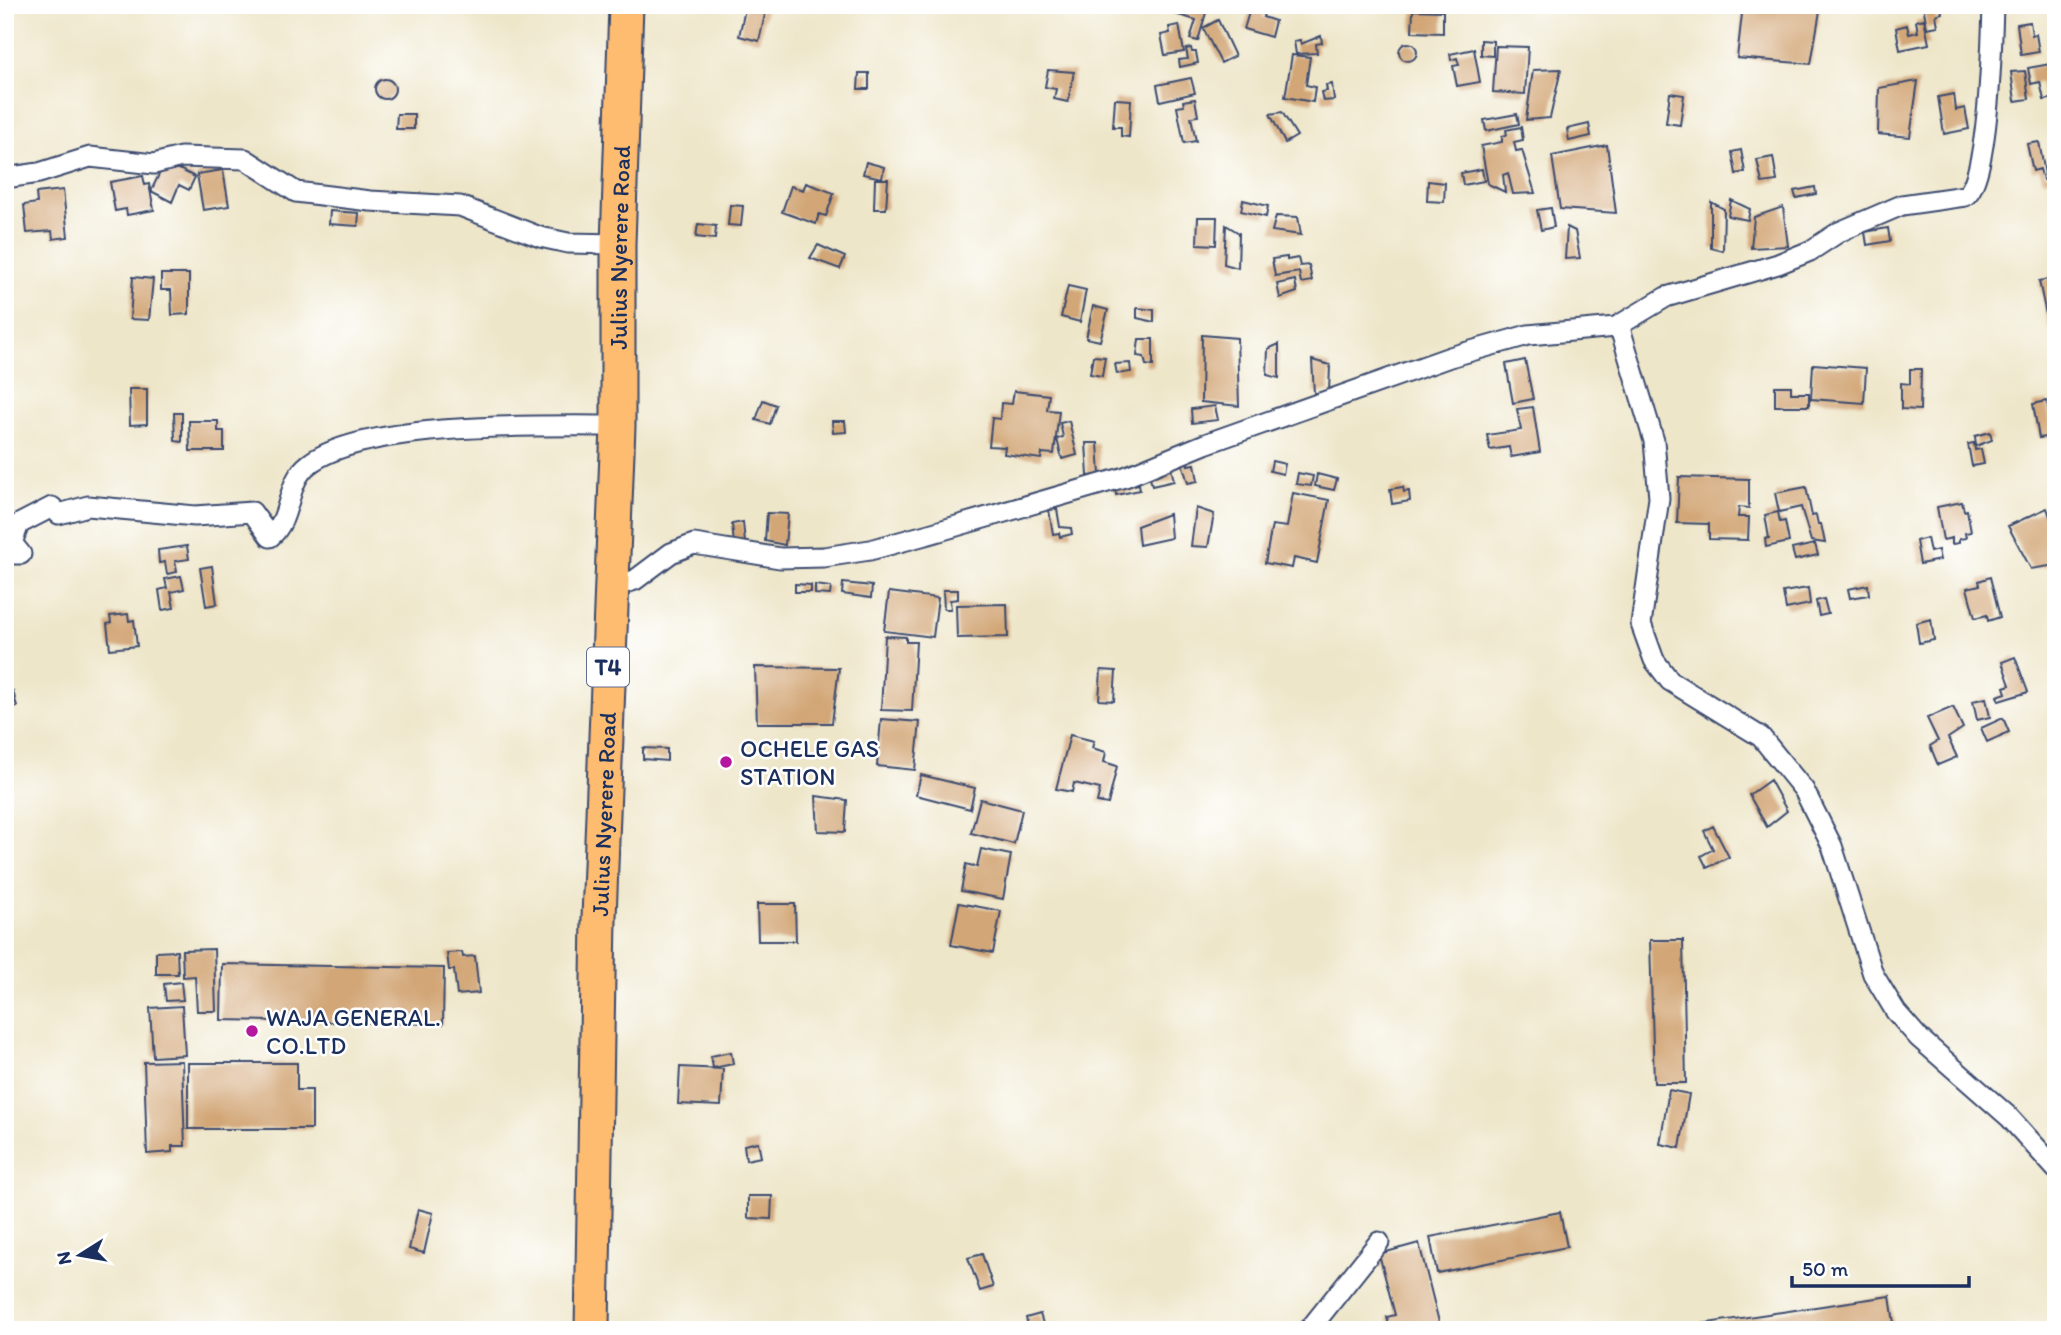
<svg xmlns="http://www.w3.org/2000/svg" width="2061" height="1335" font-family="Itim,sans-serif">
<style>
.building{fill:#d2a676}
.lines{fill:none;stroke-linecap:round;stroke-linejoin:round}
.minor-casing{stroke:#3b4a6e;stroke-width:23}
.trunk-casing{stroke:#3b4a6e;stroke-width:37}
.minor{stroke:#fff;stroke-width:19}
.trunk{stroke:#febc70;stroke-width:33}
.poi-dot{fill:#b5179e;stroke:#fff;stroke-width:2.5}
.labels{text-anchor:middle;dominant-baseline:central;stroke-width:5;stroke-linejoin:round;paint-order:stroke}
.shield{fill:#fff;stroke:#5f6d8e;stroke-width:2}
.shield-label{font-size:23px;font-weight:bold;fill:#1b2f5e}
.street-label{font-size:24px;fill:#1b2f5e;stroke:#fff}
.poi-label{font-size:24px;fill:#1b2f5e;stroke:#fff;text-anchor:start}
</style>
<rect width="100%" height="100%" fill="#fff"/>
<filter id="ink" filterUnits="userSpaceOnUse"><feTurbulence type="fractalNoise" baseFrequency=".0143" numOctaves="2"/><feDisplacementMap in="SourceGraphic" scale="14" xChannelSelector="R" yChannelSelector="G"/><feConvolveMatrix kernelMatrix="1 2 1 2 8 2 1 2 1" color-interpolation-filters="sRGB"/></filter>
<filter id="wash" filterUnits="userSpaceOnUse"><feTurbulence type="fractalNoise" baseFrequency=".00686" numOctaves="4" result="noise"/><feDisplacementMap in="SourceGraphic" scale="28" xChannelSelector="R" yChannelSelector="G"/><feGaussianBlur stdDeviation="1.57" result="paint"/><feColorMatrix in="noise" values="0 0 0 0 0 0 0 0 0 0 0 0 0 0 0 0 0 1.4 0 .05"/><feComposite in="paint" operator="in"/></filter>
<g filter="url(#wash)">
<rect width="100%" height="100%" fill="#eee6c9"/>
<g id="blocks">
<path class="building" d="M746 5 767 6 759 41 739 36Z
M1177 5 1207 9 1198 41 1190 39 1196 20 1175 14Z
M1743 5H1821L1811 64 1737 58Z
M1923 5H1941L1942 13 1936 15 1938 26 1927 28Z
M1250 9 1264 13 1263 17 1275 21 1271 37 1244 29Z
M1413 10 1443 11V33L1412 32Z
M1924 19 1929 44 1900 50 1896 28 1907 25 1909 34 1918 32 1916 21Z
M1218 20 1235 56 1221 63 1203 28Z
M2030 22 2032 35 2036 34 2039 52 2021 55 2017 24Z
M1179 25 1184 52 1165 55 1161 35 1170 33 1169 27Z
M1321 36 1322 43 1316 44 1317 53 1296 54 1294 41 1300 40 1301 44Z
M1481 40 1493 41V56L1481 55Z
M1399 52a9 9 0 1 1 18 0a9 9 0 1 1-18 0Z
M1496 46 1528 47 1525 94 1493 92Z
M1191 48 1192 52H1196L1198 63 1180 67 1179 60 1188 59 1186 49Z
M1474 49 1480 82 1457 86 1453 66 1459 65 1457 58 1451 60 1450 54Z
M1292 55 1310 57 1306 85 1315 87 1313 102 1285 97Z
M2056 63V98L2044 100 2040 82 2031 84 2028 68Z
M1561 69 1550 118 1526 120 1533 70Z
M1048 70 1074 72 1068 102 1054 99 1056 89 1045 87Z
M2025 71 2029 99 2015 101 2011 72Z
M859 73H869V89H858Z
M1191 78 1195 93 1160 101 1157 85Z
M375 89a10 10 0 1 1 20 0a10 10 0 1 1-20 0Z
M1918 81 1910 137 1878 134 1879 88Z
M1332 84 1334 100 1323 101 1321 92 1327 91 1326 85Z
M1670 93 1684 95 1680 125 1666 123Z
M1954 94 1956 110 1965 108 1969 129 1944 134 1938 97Z
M1115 99 1131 100 1129 137 1121 136V127H1113Z
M1195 99 1198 116 1191 117 1196 141 1184 143 1177 107 1184 106 1183 101Z
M1282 112 1297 136 1285 143 1270 114Z
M397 114H414V129H396Z
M1517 114 1519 124 1486 131 1484 120Z
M1589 124 1591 136 1569 141 1567 129Z
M1521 127 1523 140 1514 142 1516 151 1522 150 1535 193 1513 194 1508 173 1503 175 1505 192 1488 184 1481 146 1502 142V136L1507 135 1506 130Z
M2039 142 2045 174 2054 172 2056 178 2043 180 2040 169 2033 171 2027 144Z
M1607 145 1616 213 1560 209 1552 156Z
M1741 150 1745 172 1736 174 1732 152Z
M1773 157 1777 181 1762 183 1757 160Z
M165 162 195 177 189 190 179 185 172 202 151 191Z
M866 162 884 167 882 178 863 174Z
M1482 169 1484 181 1463 185 1461 173Z
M223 170 229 206 203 210 197 174Z
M143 176 145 185 149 184 154 210 127 215 126 209 115 211 110 182Z
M875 179H888L886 209H874Z
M1428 181 1445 183 1444 202 1427 201Z
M806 183 834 193 826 216 819 214 816 224 782 212 791 186 803 190Z
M1815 187 1816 194 1796 198 1794 191Z
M63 190 68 237 53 239 52 231 27 233 24 205 37 203 36 193Z
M1243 200 1268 206 1266 217 1241 211Z
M1731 200 1750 209 1748 220 1728 216Z
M1711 202 1724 209 1723 251 1711 248Z
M730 205 743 206 741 226 728 225Z
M1783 207 1788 246 1751 248 1754 217Z
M1551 208 1554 227 1541 230 1537 210Z
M330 211 359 213 358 226 329 224Z
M1276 216 1298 217 1301 235 1272 231Z
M1198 217H1217L1216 245 1197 244Z
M698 224 716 226 715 239 696 237Z
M1226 225 1239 233 1238 268 1224 264Z
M1567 227 1575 231 1580 258 1565 259Z
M1888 228 1890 241 1867 245 1865 232Z
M818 245 845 257 840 269 810 258Z
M1287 257V260L1298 258 1300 266 1309 265 1312 281 1301 283 1299 272 1275 276 1272 259Z
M2056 272V328L2049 329 2039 281 2054 278 2053 273Z
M161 274H189V314L172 315 171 290H161Z
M133 277 153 279 149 320 130 319Z
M1295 280 1297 292 1280 298 1277 284Z
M1068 286 1086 290 1080 322 1061 317Z
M1093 306 1108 310 1100 341 1086 338Z
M1137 308 1154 310V322L1137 318Z
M1202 335 1237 338 1239 406 1201 402Z
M1139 339H1153V366L1146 365 1144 357 1137 356Z
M1279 344V378L1267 375 1268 349Z
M1093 356 1105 357 1102 376 1090 374Z
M1312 360 1330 365 1329 392 1314 393Z
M1525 360 1533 399 1513 403 1506 364Z
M1130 363 1131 372 1117 374 1115 364Z
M1813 364 1866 368 1864 403 1811 399Z
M1910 369H1921L1920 410 1901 409V383L1910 384Z
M1775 386H1791V393H1809V406H1775Z
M129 389H147V424L130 425Z
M1014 391 1049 395 1047 410 1059 411 1054 454 1042 453 1041 459 1004 454 1005 447 989 446 992 418 1000 419 1001 403 1012 404Z
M763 400 776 405 770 424 756 420Z
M2047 401 2053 436 2039 438 2033 404Z
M1215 406 1218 420 1192 423 1191 409Z
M1533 407 1540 452 1511 457 1509 447 1490 450 1487 435 1521 430 1517 409Z
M174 413H182V442L175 441Z
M189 421H218V431H224V451H190Z
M832 421H845L846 432 833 433Z
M1069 421 1077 455 1062 459 1057 439 1063 437 1060 423Z
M1990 432 1992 440 1976 446 1975 436Z
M1086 443H1098L1100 475 1088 476Z
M1974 443 1975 450 1981 449 1984 464 1972 466 1968 444Z
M1187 457 1188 465 1195 464 1198 481 1188 483 1181 459Z
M1272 461 1285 464 1283 474 1270 471Z
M1171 468 1174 481 1152 486 1149 474Z
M1298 473 1313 476 1311 486 1296 484Z
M1317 474 1337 479 1334 490 1315 486Z
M1679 477 1749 479V508L1739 507 1738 517H1749L1748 540 1709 539V524L1677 523Z
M1132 481 1133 485 1139 484 1140 490 1116 495 1114 485Z
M1403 487 1404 492 1409 491 1410 501 1392 504 1390 489Z
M1806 487 1812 516 1816 515 1818 524H1821L1825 543 1811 541 1801 507 1779 512 1775 493Z
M1293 493 1329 500 1317 563 1294 558 1292 568 1265 563 1272 525 1287 527Z
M1962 502 1964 511 1967 510 1971 532 1965 533 1966 538 1959 539V543L1952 544V538L1943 540 1937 507Z
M1196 508 1214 514 1208 547 1191 546Z
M2047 508 2056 533V565L2031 569 2008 526Z
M1057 509 1060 527 1071 528 1072 534 1060 537 1059 533 1053 534 1049 510Z
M1778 512 1780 522 1785 521 1789 542 1766 547 1765 539 1769 538 1765 515Z
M767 513 788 514 785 545 765 541Z
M1169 514 1171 538 1139 545 1137 526Z
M743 522 745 543 734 544 732 524Z
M1927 538 1930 552 1938 550 1940 560 1920 564 1916 541Z
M1815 544 1818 555 1795 560 1792 549Z
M187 546 189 559 175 561 177 572 167 574 165 562 159 563 158 550Z
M212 566 217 604 206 606 200 568Z
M181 576 184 589 171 592 174 608 162 610 159 590 167 588 165 579Z
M1990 577 2000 617 1988 621 1987 615 1975 618 1967 588 1980 585 1979 581Z
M843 583 872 586 871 598 842 594Z
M795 584 811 585V592H795Z
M815 585 831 587 830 595 815 594Z
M1868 585 1869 595 1850 598 1848 589Z
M1808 588 1810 604 1786 609 1783 592Z
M943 590H958V599L950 600 951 609H944Z
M889 592 938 598 933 637 884 631Z
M1824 599 1828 614 1819 616 1816 601Z
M1007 604 1008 637 957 638 956 605Z
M128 614 129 621 134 620 137 646 110 649 107 624 111 623 110 616Z
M1931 619 1934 640 1919 643 1916 623Z
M885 636 906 637V642H916L912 711 881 710Z
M2015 657 2028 692 1999 701 1997 696 2006 693 2004 687 2010 685 2002 662Z
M755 667 839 668 832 723H757Z
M1101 670 1116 671 1114 701 1099 700Z
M5 684 8 692 13 691 17 707 5 710Z
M1986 698 1990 717 1977 720 1973 701Z
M1953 707 1963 728 1948 738 1957 757 1938 765 1930 746 1938 741 1927 718Z
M2003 718 2009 732 1987 742 1981 728Z
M881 719 920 722 915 770 877 766Z
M1070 735 1094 741 1092 748 1106 752 1104 762 1117 766 1108 804 1097 802 1100 789 1074 783 1072 792 1056 789Z
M643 748 667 749V761L643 759Z
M921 775 975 788 970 809 916 795Z
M1770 780 1787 811 1767 827 1749 795Z
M816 796 847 800 845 832 818 831Z
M980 799 1022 810 1014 844 971 833Z
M1713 826 1729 857 1707 868 1701 856 1713 849 1704 831Z
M981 849 1011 855 1003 899 961 891 966 864 977 867Z
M959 903 1001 911 993 953 951 945Z
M757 904H795L796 941H758Z
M1650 940H1683L1686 1083H1654Z
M214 949 216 1011H197L195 976 183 977 182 950Z
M177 951 178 974H156V952Z
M462 952 463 957 475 956 479 993 457 995 454 970H449L447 953Z
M222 964 444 968 443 1024 221 1020Z
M181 982 183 1000 166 1001 164 984Z
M182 1006 185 1055 153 1057 150 1008Z
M731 1052 733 1064 713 1068 711 1056Z
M182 1061 185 1146H172V1152L147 1154 144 1062Z
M188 1063H297V1090H312V1129H188Z
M680 1067 723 1069 721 1106 678 1104Z
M1669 1090 1689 1094 1680 1148 1660 1144Z
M758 1142 761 1157 746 1160 744 1145Z
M748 1196H772L771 1219 748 1218Z
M418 1209 433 1213 424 1253 409 1249Z
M1560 1212 1567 1247 1437 1273 1430 1237Z
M1419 1243 1441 1330H1390L1387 1317 1395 1315 1379 1254Z
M982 1254 993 1287 980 1291 968 1258Z
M1890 1296 1895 1330H1688L1687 1326Z
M1040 1314 1045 1330H1029L1026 1318Z"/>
</g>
</g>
<g filter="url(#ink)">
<use href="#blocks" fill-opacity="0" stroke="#3b4a6e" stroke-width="2"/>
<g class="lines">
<g class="minor-casing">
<path id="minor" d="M5 178 39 173 90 157 154 164 181 157 245 159 296 192 370 201 460 206 540 237 568 243 618 244
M1619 325 1654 441 1659 498 1641 624 1654 660 1670 681 1761 737 1804 790 1832 846 1873 974 1896 1012 1918 1037 2009 1117 2056 1169
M5 554H21L12 543 19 524 52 507 59 514 88 506 195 516 252 512 270 537C293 518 285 482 309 464 365 421 546 426 618 426
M610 588 635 580 671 553 694 544 780 558 824 557 870 550 929 534 1125 477 1205 444 1450 357 1528 335 1616 327 1666 297 1778 264 1810 251 1839 232 1902 205 1965 196C1989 181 1992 38 1993 5
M1309 1330 1379 1242"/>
</g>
<g class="trunk-casing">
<g id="trunk">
<path id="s1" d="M592 1330 599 918 618 426V244L626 5"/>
</g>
</g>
<use href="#minor" class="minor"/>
<use href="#trunk" class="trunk"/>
</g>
</g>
<g class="poi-dot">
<circle cx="726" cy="762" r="7"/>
<circle cx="252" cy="1031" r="7"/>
</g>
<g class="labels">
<rect class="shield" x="587" y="647.5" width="42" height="39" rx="5"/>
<g class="shield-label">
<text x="608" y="667">T4</text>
</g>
<g class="street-label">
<text stroke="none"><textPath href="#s1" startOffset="1083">Julius Nyerere Road</textPath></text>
<text stroke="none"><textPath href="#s1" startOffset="516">Julius Nyerere Road</textPath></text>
</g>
<g class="poi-label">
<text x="740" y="748">OCHELE GAS<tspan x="740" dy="28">STATION</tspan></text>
<text x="266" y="1017">WAJA GENERAL.<tspan x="266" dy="28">CO.LTD</tspan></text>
</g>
</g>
<rect width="2061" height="1335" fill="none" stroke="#fff" stroke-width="28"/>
<g transform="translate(80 1255) rotate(259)" stroke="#ffffff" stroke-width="5" paint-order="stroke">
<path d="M0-5L12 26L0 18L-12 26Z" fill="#1b2f5e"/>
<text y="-10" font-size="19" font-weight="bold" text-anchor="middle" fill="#1b2f5e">N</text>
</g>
<path d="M1792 1276v10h177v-10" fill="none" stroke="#1b2f5e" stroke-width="3.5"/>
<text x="1802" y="1276" font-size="21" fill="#1b2f5e" stroke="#ffffff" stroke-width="5" paint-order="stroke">50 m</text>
</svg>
